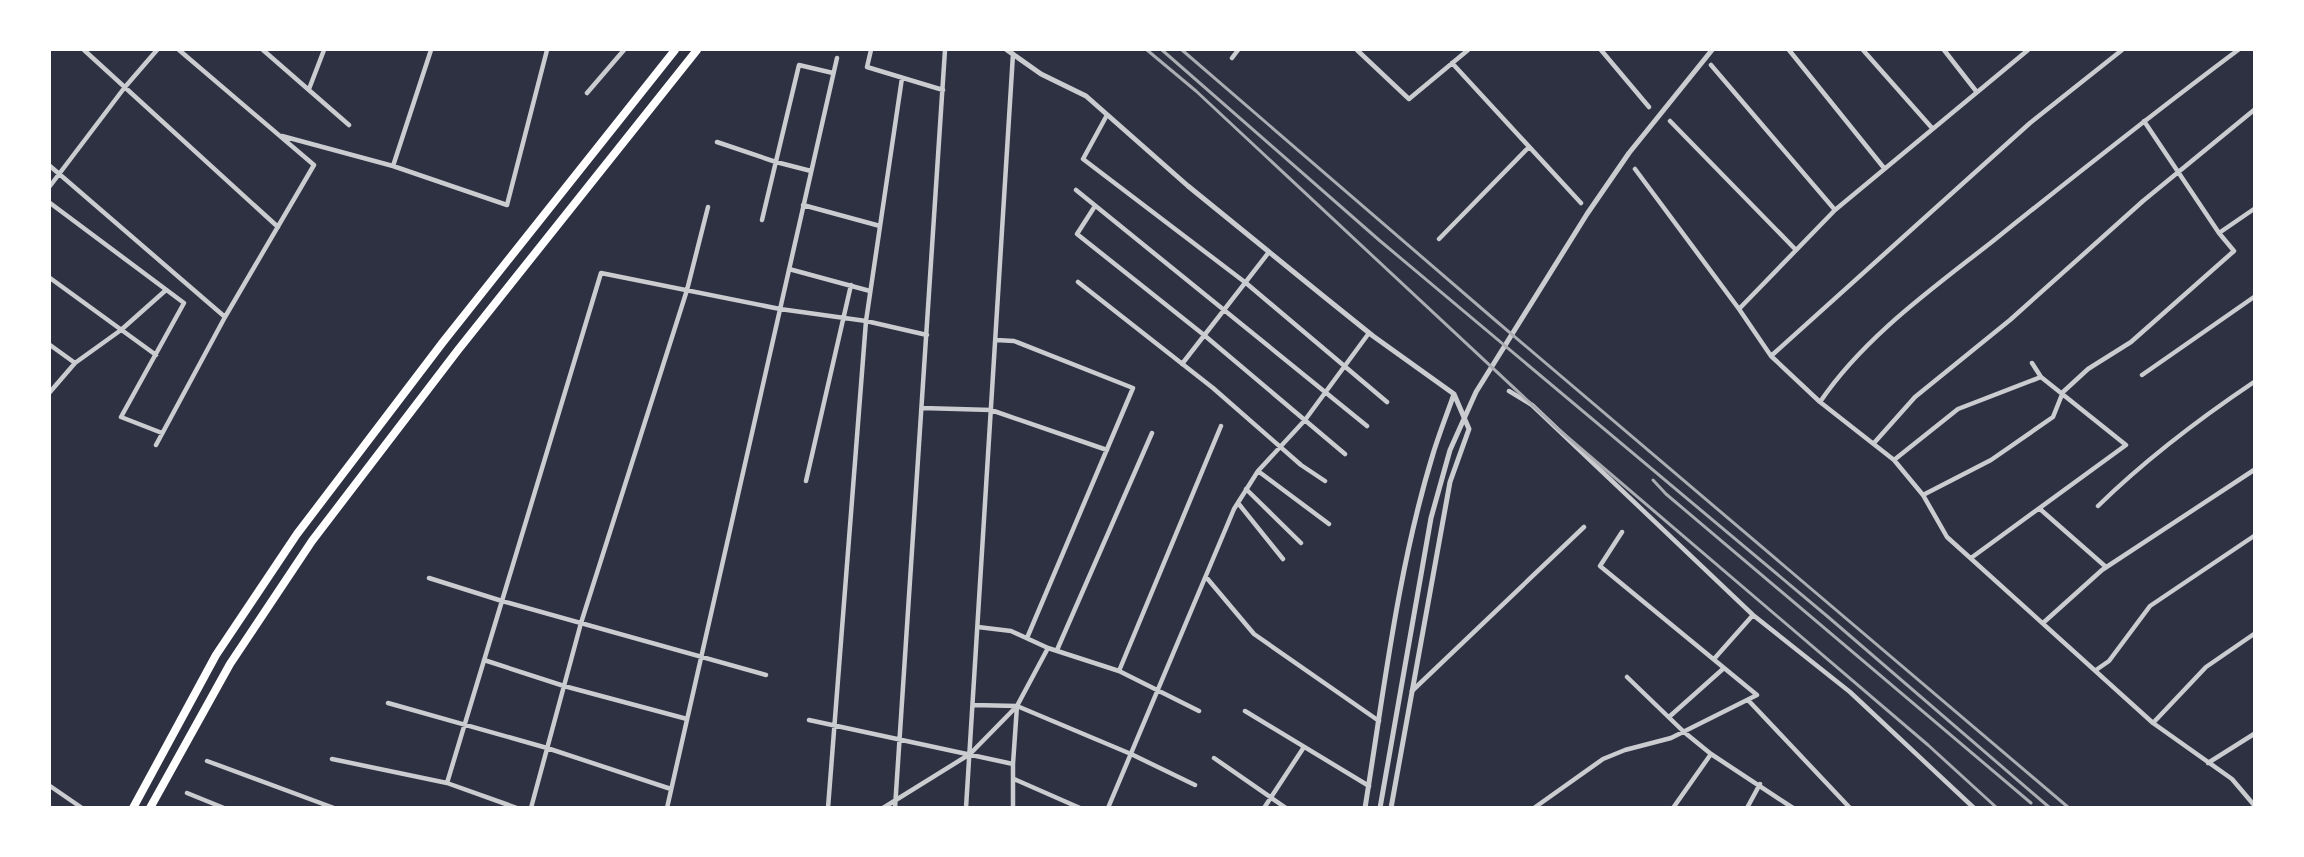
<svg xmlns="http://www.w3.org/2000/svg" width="2304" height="857" font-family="'Nunito Sans',sans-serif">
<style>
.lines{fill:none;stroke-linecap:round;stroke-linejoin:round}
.minor{stroke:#caccd0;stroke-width:4.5}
.tertiary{stroke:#caccd0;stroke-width:5}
.trunk{stroke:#fff;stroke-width:8}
.rail{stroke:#abadb3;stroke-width:3}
</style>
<rect width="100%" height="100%" fill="#2d3142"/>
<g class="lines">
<path class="minor" d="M84 50 278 227
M263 50 349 125
M871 50 867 67 943 90
M1357 50 1409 99 1468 50
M1601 50 1649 107
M1789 50 1884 168
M1863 50 1932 128
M1944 50 1976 91
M1232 58 1238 50
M1452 63 1581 203
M1711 65 1835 210
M309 89 324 50
M587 93 624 50
M1107 115 1083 159 1246 283 1387 402
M1670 121 1796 250
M2144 121 2219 233 2254 209
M282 136 393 166 507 205 547 50
M717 142 776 162 811 171
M50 166 225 317
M393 166 431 50
M1635 169 1739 309 1771 356 1820 402 1894 460 1958 409 2041 377
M50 186 125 87 157 50
M1076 190 1367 426
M50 203 184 303 121 417 162 433
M803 205 880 226
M1095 206 1077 234 1204 335 1345 454
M762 220 799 65 833 73
M2219 233 2234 251 2131 342 2088 369 2063 392 2053 417 1991 460 1923 495 1947 537 2153 723 2232 779 2254 805
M1439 239 1529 147
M789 269 870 291
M50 278 156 355
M1078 282 1213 388 1301 465 1325 481
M1739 309 1835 210 2028 50
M996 340 1014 341 1133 388 1027 638
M50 345 75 363
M1771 356 2030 123 2122 50
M1182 364 1269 252
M2142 375 2254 297
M1509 391 1532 405 1753 615 1850 692 1974 808
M50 392 75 363 121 330 166 290
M1820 402C1864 337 1932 289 1993 241 2074 176 2155 112 2238 50
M922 408 991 410 1107 450
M1874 443 1915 397 2010 320 2143 201 2254 110
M156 445 225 317 314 165 179 50
M1894 460 1923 495
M1258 471 1329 524
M806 481 851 285
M1246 489 1301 543
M1238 503 1283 559
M2098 506C2146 459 2199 419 2254 382
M2040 509 2106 567
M1971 558 2126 445 2041 377 2032 363
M1206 577 1254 634 1379 721
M429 578 502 601 766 675
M2043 623 2102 570 2254 470
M978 627 1011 631 1048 648 1119 671 1199 711
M1057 650 1152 433
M1714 659 1753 615
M484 660 564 686 687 719
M2096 670 2109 661 2150 606 2254 536
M1119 671 1221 426
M1627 677 1684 732 1711 754 1793 808
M1412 691 1584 527
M1748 700 1850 808
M388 703 547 748 671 789
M973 705 1017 706 1131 754 1195 785
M1245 711 1369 786
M1669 717 1724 668
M809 720 1013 764
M2153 723 2206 667 2254 634
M1214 758 1286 808
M332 759 447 783 517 808
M207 761 334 808
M2208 763 2254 734
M1014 779 1080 808
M447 783 601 273 780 309 866 321 927 335
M50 786 82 808
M187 793 224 808
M531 808 581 623 687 290 708 207
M667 808 837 58
M828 808 866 321 902 78
M883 808 970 754 1017 706
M895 808 945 50
M966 808 1013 54
M1013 808V764L1017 706 1048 648
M1108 808 1234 509 1258 471 1305 420 1369 333
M1264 808 1304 747
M1534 808 1603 759 1625 750 1671 738 1757 695 1600 566 1622 532
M1673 808 1711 754
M1747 808 1760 784"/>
<path class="tertiary" d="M1007 50 1041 74 1086 96 1188 186 1322 295 1373 336 1454 394 1469 429 1450 482 1391 808
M1365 808C1384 690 1398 568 1433 454 1439 434 1447 414 1454 394
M1380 808 1431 518 1450 450 1476 392 1587 214 1629 153 1712 50"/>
<path class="trunk" d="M133 808 216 655 297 534 443 342 675 50
M150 808 230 664 312 541 458 350 697 50"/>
<path class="rail" d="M1147 50 1196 91 1558 429 1928 745 1997 808
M1162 50 1379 240 1827 616 2050 808
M1182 50 1495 320 2069 808
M1653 480 1666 494 2031 803"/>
</g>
<rect width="2304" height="857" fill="none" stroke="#ffffff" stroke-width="102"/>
</svg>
